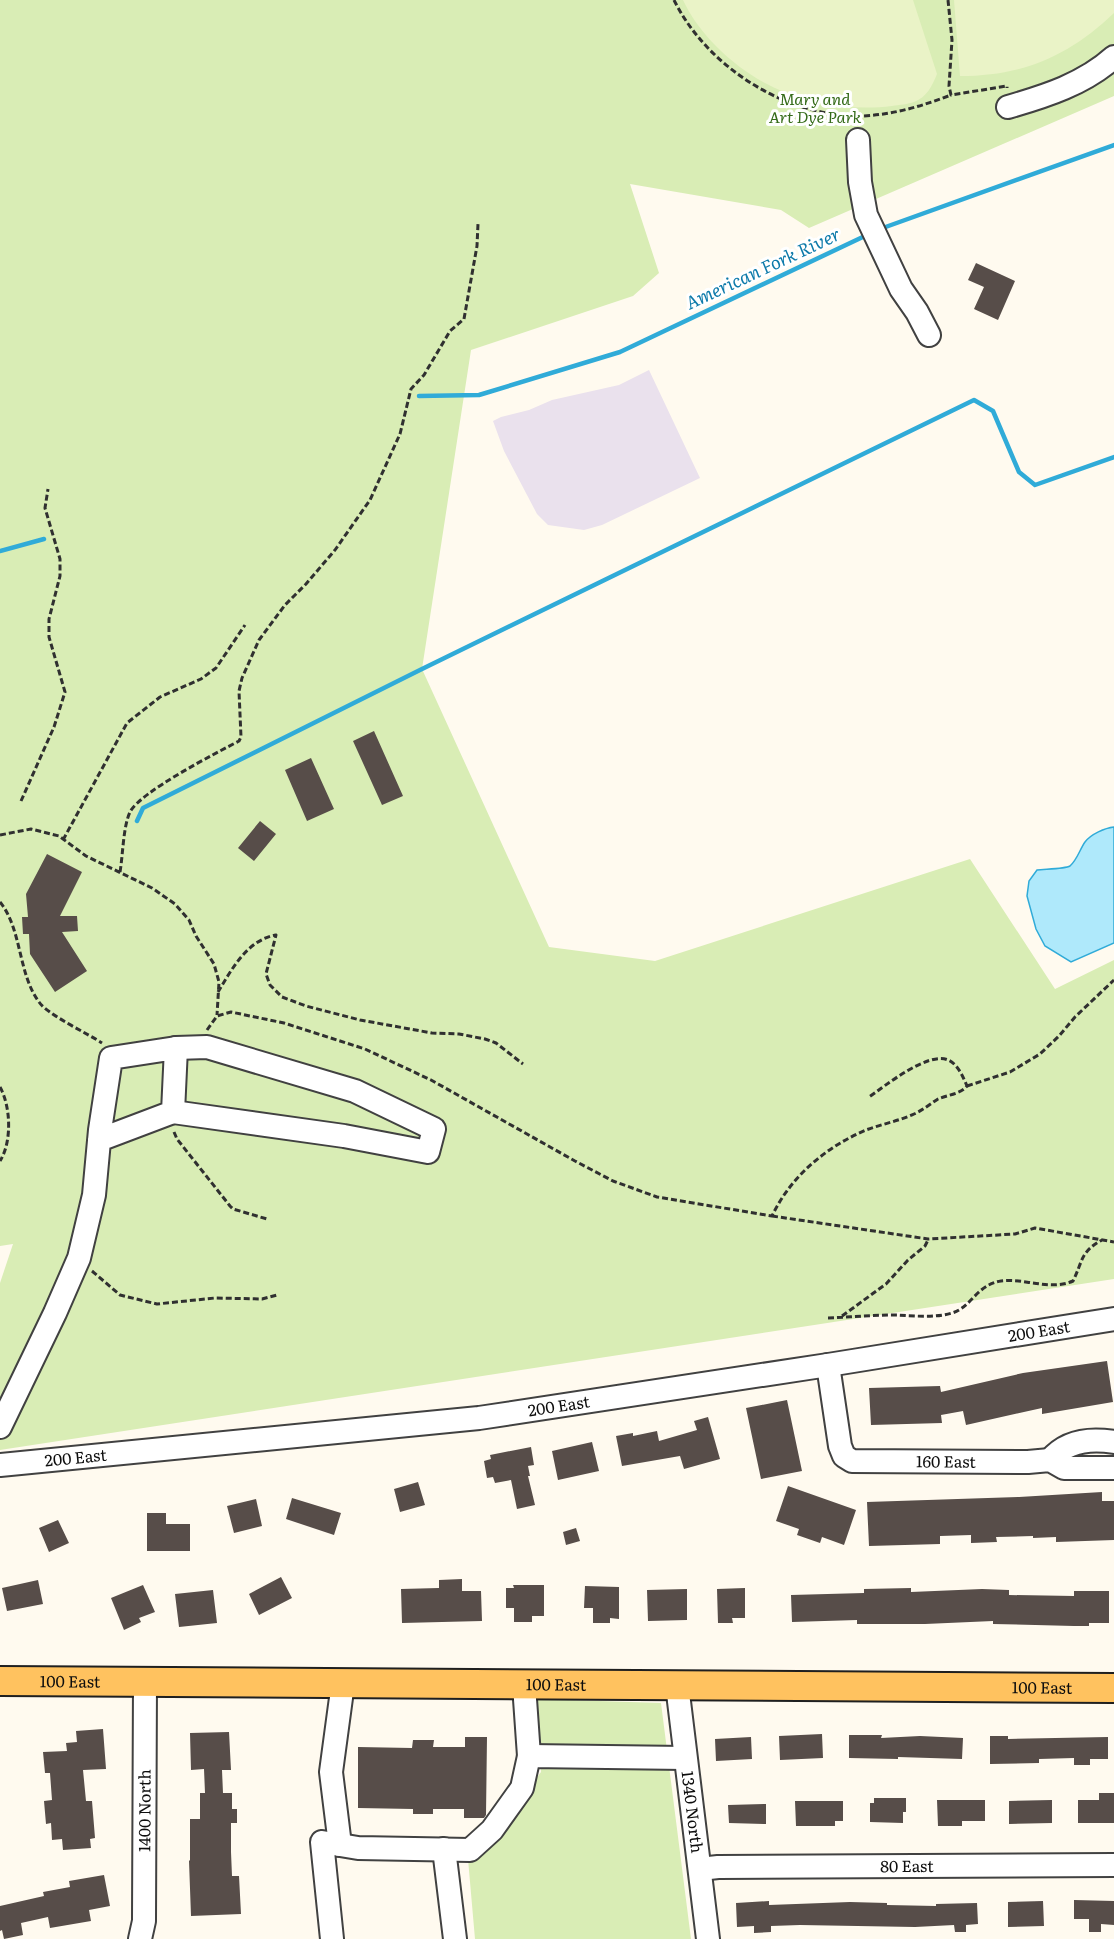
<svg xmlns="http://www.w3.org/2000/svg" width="1114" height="1939" viewBox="0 0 1114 1939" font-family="Literata,serif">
<rect width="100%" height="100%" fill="#fffaef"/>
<path fill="#eae1ed" d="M649,370L700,478L602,525L584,530L548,525L537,514L504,451L493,421L501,417L529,410L552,400L619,385Z"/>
<path fill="#d9edb5" d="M0,0H1114V96L809,228L781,210L630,184L659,273L633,296L471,350L422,669L549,947L655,961L970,859L1055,989L1114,960V1279L0,1450V1283L13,1244L0,1246Z
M537,1699L661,1703L691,1939H475L468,1859L479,1857L541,1772Z"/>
<path fill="#eaf3c7" d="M683,0H913L937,74C932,86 927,97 914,102C908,104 899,105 892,106C844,112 790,101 750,74C723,56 697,30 683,0Z
M954,0H1114V13C1069,56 1023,76 960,76Z"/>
<path fill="#afe9fb" stroke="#30abd8" stroke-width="1.5" d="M1114,827V943L1071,962L1045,946L1036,929L1027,896L1029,881L1037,870C1045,869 1065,869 1070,866C1077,860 1080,849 1085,842C1091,834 1105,828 1114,827Z"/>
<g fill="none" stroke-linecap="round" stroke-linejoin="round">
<path stroke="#30abd8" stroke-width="4.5" d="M880,229L1114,145
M419,396L479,395L620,352L867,235
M0,551L44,539
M137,821L143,808L422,669L974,400L993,411L1019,472L1035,485L1114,457"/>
</g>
<path fill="#574d49" d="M976,263L1015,281L998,320L974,309L984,287L968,280Z
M374,731L403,796L382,805L353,741Z
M311,758L334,809L307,821L285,770Z
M260,821L276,834L254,861L238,848Z
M47,854L82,872L60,916H77L78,931L62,932L87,971L55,992L30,954L29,934H23L22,917H28L26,894Z
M1107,1361L1113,1402L1042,1414V1408L966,1425L963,1411L941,1415L942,1423L871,1425L869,1388L940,1386L941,1392L1023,1373Z
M787,1400L802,1471L761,1479L746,1408Z
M708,1417L720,1459L684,1469L680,1456L622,1466L616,1436L633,1433V1436L657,1431L659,1441L697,1430L694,1421Z
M592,1442L599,1471L558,1480L552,1451Z
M531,1447L534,1465L528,1466L530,1476H528L535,1505L517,1509L511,1480L495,1483L493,1477L487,1478L484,1461L491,1459L490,1455Z
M418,1482L425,1505L400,1512L394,1489Z
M788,1486L856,1510L844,1545L822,1537L820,1543L797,1535L799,1529L776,1521Z
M1102,1492V1501H1114V1540L1056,1542V1537L1033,1538V1536L996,1537L997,1542L971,1543V1535L940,1536V1544L869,1546L867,1502L1019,1497Z
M292,1498L341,1513L334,1535L286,1519Z
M256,1499L262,1526L234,1533L227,1506Z
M147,1513H166V1524H190V1551H147Z
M58,1520L69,1543L49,1552L39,1528Z
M576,1528L580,1541L566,1545L563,1532Z
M281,1577L292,1598L259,1615L249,1594Z
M462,1579V1591H481L482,1621L402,1623L401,1589L439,1588V1580Z
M38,1580L43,1604L7,1611L2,1588Z
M143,1585L155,1612L139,1618L141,1622L124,1630L111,1598Z
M513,1585H544V1616H532V1622H514V1608H506V1588H514Z
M585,1586L619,1587V1619L610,1618V1623H593V1608H584Z
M745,1588V1618H732L733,1623H718L717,1589Z
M911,1588V1592L982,1589L1009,1590V1595L1074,1596V1591H1109V1623H1089V1626H1074L993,1624V1621L925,1624H857V1620L792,1622L791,1595L864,1593V1589Z
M687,1589V1620L648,1621L647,1590Z
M213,1590L217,1623L179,1627L175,1594Z
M103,1729L106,1769L83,1770L86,1801H92L95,1838L90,1839L91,1848L63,1850L62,1839L52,1840L51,1823L46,1824L44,1801L52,1800L50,1773H45L43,1752L67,1751L66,1743L77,1742L76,1731Z
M229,1732L231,1770H222L223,1793H232V1809H237V1823H231V1852L232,1876H239L241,1914L191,1916L189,1861L190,1860V1819H200V1793H205L204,1769L191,1770L190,1733Z
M822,1734L823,1758L780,1760L779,1736Z
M849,1735H882L881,1738L920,1736L963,1738L962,1759L898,1757V1759L849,1758Z
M990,1736H1008V1739L1108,1737V1759H1090V1765H1074V1758L1039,1759V1763L990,1764Z
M465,1737H487L486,1815L484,1818H464V1809H433V1814H413V1809L358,1808V1747L412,1748L413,1740H434L433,1747H465Z
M751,1737L752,1759L716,1761L715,1739Z
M1099,1793H1114V1823H1078V1800H1099Z
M874,1798H906V1812H903V1823L870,1822V1803H874Z
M937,1800H985V1821H962V1826H938Z
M1052,1800V1823L1009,1824V1801Z
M795,1801H843V1821H835V1826H796Z
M766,1804V1824L729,1823L728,1805Z
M104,1875L110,1906L89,1910L91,1921L50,1928L48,1917L21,1923L23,1935L4,1939L2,1930L0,1931V1906L44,1896L43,1892L70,1887L69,1881Z
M1074,1900L1114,1901V1925L1101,1924V1932H1089V1919H1074Z
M769,1901V1905L850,1902L887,1903V1905L936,1906V1904L977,1903L978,1924L966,1925V1932H955L954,1925L915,1927L800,1925L771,1926V1932L754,1933V1926L737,1927L736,1903Z
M1043,1901L1044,1926L1008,1927V1902Z"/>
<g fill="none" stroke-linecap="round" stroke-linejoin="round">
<g stroke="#414141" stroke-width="26">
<g id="minor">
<path d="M1008,107C1046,96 1084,84 1114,57"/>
<path d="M858,140L860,182L866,215L901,289L917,312L929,335"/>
<path d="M173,1112L344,1136L428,1152L434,1129L355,1091L207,1047L176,1048"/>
<path id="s1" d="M828,1365L840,1446L844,1456L852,1461L1028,1462L1050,1460L1064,1468H1114"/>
<path d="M0,1427L55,1313L79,1258L94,1195L100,1130L111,1058L176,1048L173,1112L99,1140"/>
<path d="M1050,1460C1066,1441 1090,1438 1114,1442"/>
<path id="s2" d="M0,1465L479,1418L828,1365L1114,1319"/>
<path d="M524,1685L529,1756"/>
<path id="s3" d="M677,1685L708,1939"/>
<path d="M340,1845L331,1772L343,1683"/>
<path d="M444,1849L455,1939"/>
<path id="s4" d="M700,1869L718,1867L1114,1865"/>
<path id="s5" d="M140,1939L144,1921L145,1682"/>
<path d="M332,1939L322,1842L358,1848L470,1850L492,1830L522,1788L529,1756L685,1758"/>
</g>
</g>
<g stroke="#1f1f1f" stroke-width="32">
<g id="major">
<path id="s6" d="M0,1681L1114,1688"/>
</g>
</g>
<path stroke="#303030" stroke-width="3" stroke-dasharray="6 3" stroke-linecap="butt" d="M674,0C707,67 786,117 861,116C893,115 922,106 951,95
M948,0L952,40L949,86L951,95L1007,86V88
M21,801L54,727L65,692L49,637V619L60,576V559L45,508L48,489
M0,835L31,829L59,836L86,856L152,888L175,904L189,920L196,936L214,964L219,982L217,1015
M63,840L127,723L160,697L201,679L216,668L245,625
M120,872C123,855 123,827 130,812C140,792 216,753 239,741L241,737L239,691L242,678L259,640L285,605L306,584L335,550L370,500L400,434L411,389L424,375L450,331L464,319L477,246L478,224
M0,902C22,929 18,974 39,1002C48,1015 87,1033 102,1043
M218,992C232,969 247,940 276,935L266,974L270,985L282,997L306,1006L360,1020L432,1033L459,1034L485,1039L496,1043L523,1064
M207,1030L217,1016L231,1012L284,1023L365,1049L431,1080L575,1161L613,1181L657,1197L772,1216C791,1176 826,1147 866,1130C882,1124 899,1121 914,1114C923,1110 930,1104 938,1099C947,1095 961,1094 967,1086C963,1077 958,1064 948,1060C928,1051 885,1086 869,1097
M967,1086L1010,1072L1040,1054L1059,1036L1075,1017L1114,980
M0,1087C11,1107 12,1142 0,1161
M174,1132L177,1139L230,1206L233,1209L267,1219
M772,1216L928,1239L1015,1234L1035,1228L1114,1242
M92,1271L120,1295L157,1304L215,1298L262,1299L277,1295
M842,1316L886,1284L908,1260L925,1246L928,1240
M828,1318C851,1317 874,1315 897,1315C915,1316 935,1318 952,1313C972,1307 976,1285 1001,1281C1025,1278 1050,1291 1073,1281C1083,1261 1080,1252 1102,1240"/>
<use href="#minor" stroke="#fff" stroke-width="22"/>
<use href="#major" stroke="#ffc25f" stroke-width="28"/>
</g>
<g text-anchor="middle" stroke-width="6" stroke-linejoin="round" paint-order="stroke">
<g font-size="16" font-style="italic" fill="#356b19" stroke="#fff">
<text x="815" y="105">Mary and<tspan x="815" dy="18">Art Dye Park</tspan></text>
</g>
<g font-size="16" fill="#0e0e0e" stroke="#fff">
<text dy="6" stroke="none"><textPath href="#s2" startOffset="1048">200 East</textPath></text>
<text dy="6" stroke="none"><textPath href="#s2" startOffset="562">200 East</textPath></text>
<text dy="6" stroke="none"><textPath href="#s2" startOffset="76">200 East</textPath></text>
<text dy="6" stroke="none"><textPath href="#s1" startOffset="196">160 East</textPath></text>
<text dy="6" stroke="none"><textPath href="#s6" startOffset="70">100 East</textPath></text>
<text dy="6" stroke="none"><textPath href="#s6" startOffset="556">100 East</textPath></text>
<text dy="6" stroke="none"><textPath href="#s6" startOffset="1042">100 East</textPath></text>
<text dy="6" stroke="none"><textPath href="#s5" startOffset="129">1400 North</textPath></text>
<text dy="6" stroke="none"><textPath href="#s3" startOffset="128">1340 North</textPath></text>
<text dy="6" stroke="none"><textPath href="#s4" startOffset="207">80 East</textPath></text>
</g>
<g font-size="18" font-style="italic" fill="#0d7aaa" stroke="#fff">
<text transform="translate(763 269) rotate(-25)" y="6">American Fork River</text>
</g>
</g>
</svg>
